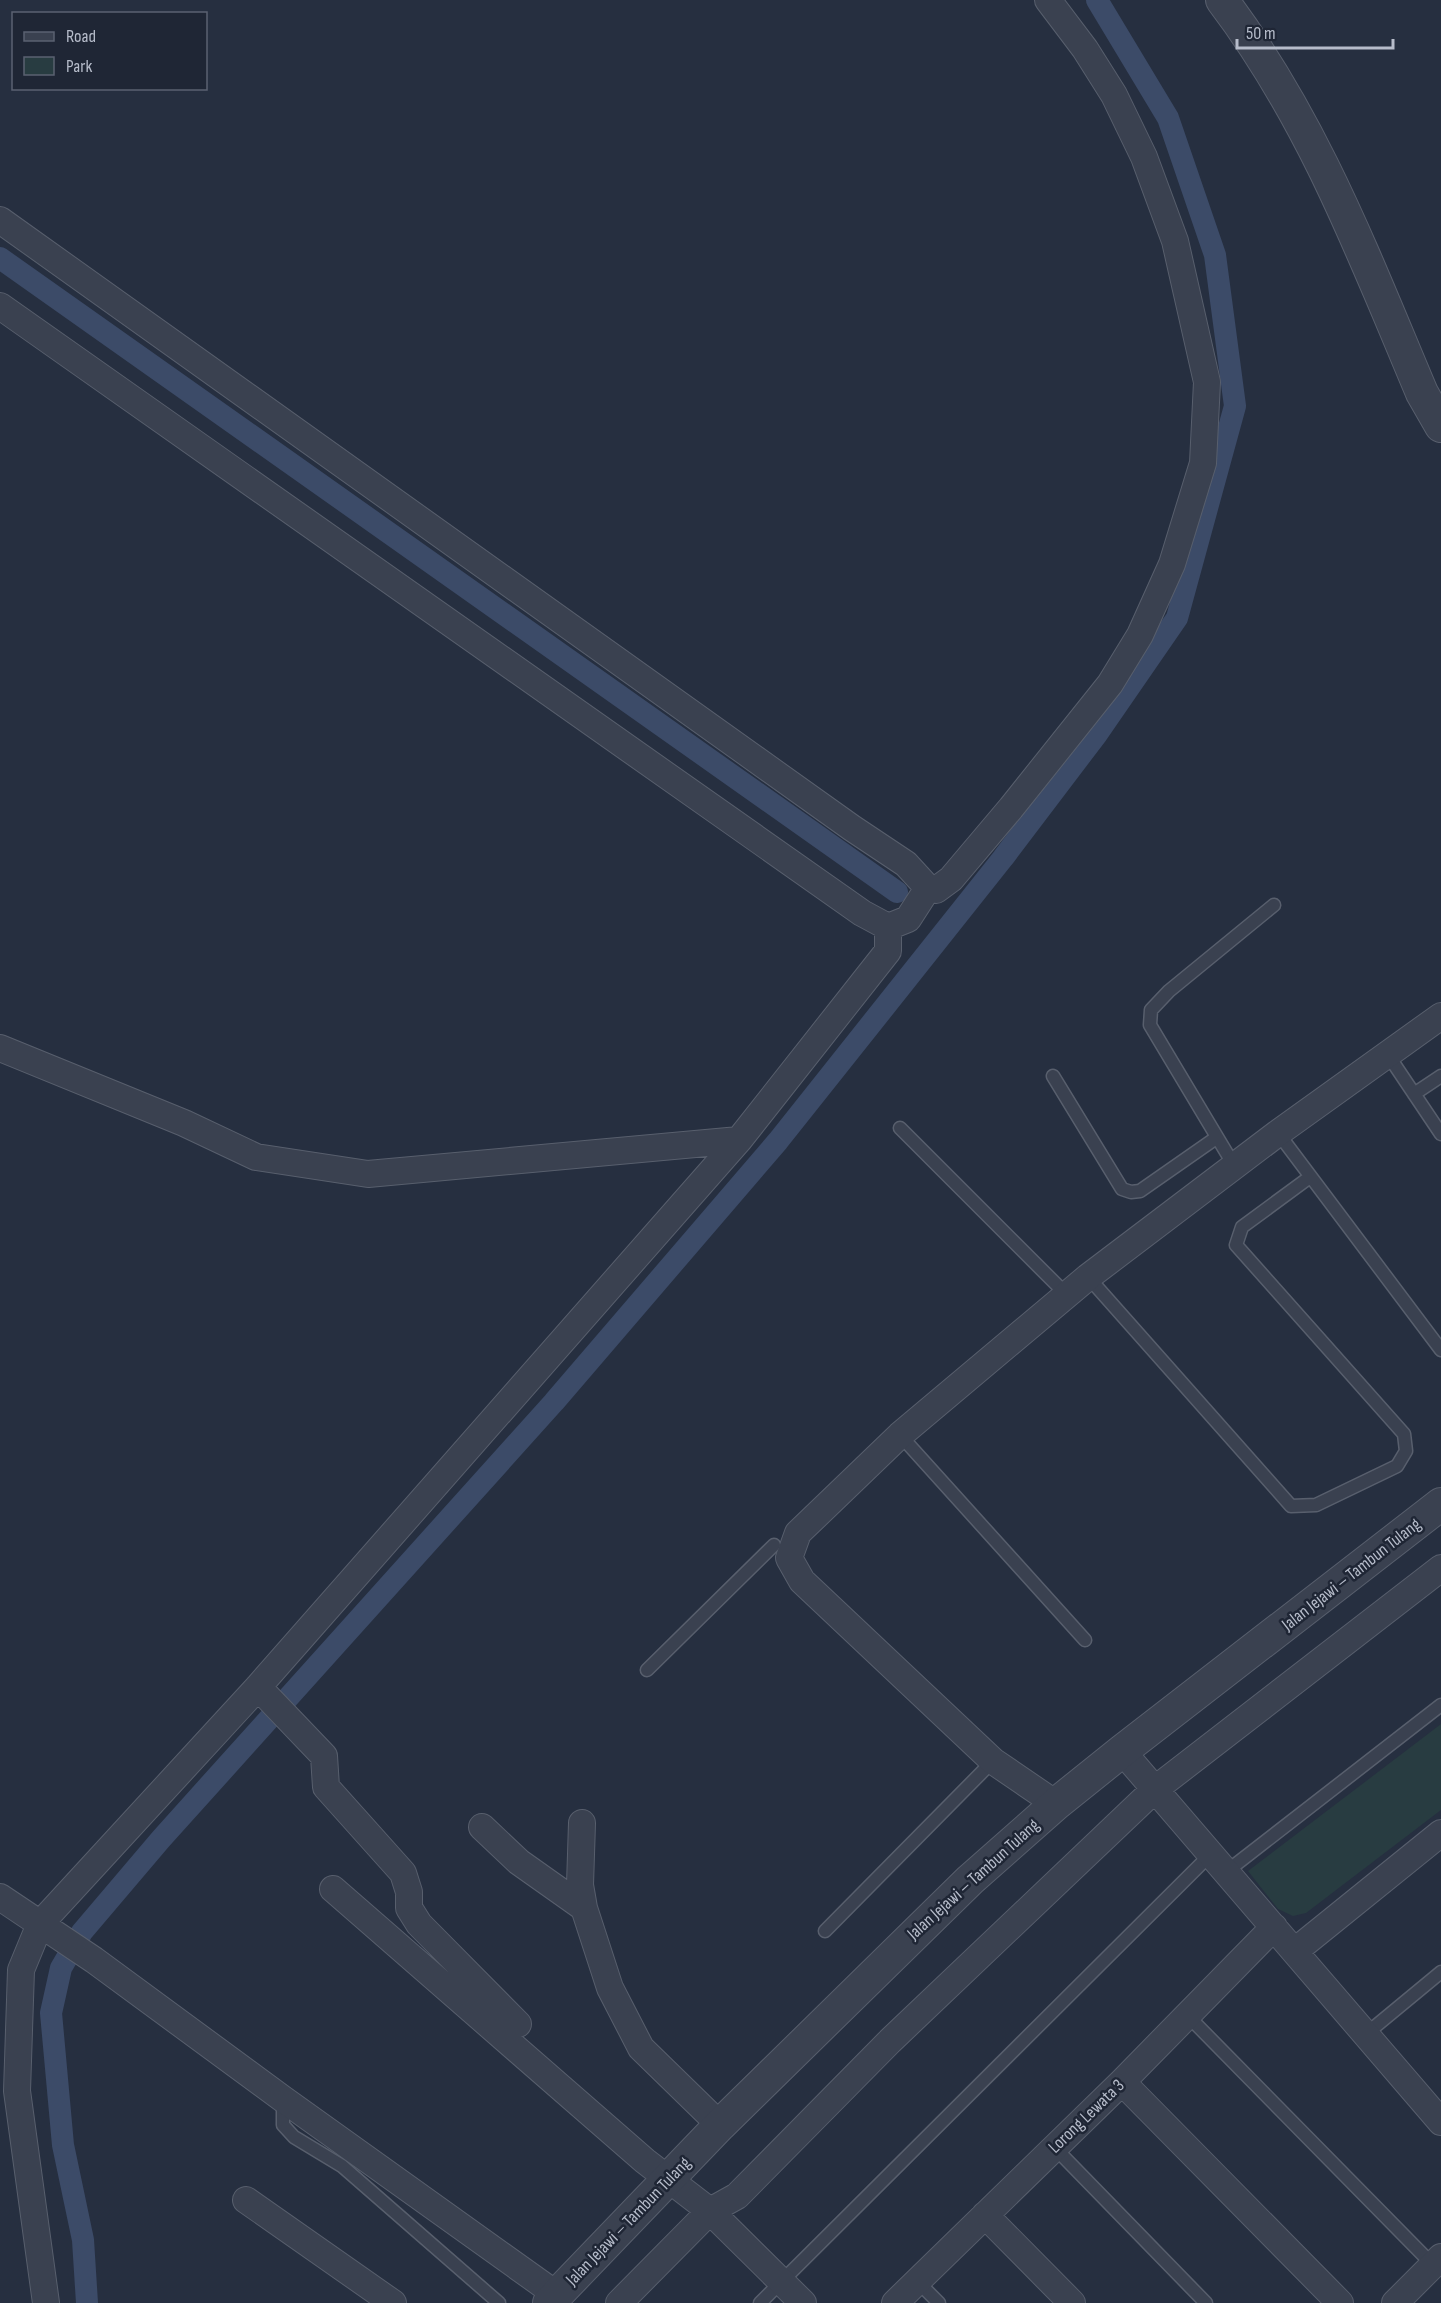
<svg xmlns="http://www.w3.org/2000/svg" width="1441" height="2303" viewBox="0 0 1441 2303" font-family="'Sofia Sans Condensed',sans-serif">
<rect width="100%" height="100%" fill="#262f40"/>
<path fill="#283c41" d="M1441,1724V1810L1306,1913L1293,1916L1278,1909L1248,1871Z"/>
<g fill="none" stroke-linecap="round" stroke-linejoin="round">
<path stroke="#3c4b68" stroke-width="22" d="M0,258L897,892
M87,2303L83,2240L63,2145L51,2013L61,1968L82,1932L161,1839L554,1402L778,1141L1003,858L1097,734L1177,618L1235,406L1215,255L1168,118L1097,0"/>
<g stroke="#585f6d" stroke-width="15">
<path id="service" d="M1388,1055L1441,1134
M1053,1076L1122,1189L1131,1192L1140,1191L1216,1138
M1414,1094L1441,1076
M900,1128L1067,1295
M1278,1133L1441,1350
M1235,1167L1150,1025L1151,1010L1169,991L1274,905
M1088,1277L1291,1506L1316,1505L1397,1466L1406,1451L1404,1434L1236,1245L1242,1227L1310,1177
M900,1435L1085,1640
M647,1670L774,1545
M1226,1872L1441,1705
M825,1931L993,1761
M1187,2015L1433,2265
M1366,2034L1441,1972
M283,2101V2125L294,2137L342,2166L499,2303
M1054,2147L1206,2303
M917,2281L939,2303
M760,2303L1211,1854"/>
</g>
<g stroke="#585f6d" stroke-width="28">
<path id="minor" d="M0,220L852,828L906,864L928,888L908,919L888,927
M0,306L862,913L888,927
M928,888L936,890L951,879L1011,808L1110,684L1140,635L1172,564L1203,463L1207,382L1175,241L1144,157L1114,95L1085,49L1048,0
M0,1048L184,1123L256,1157L368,1174L739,1140
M258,1687L324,1756L326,1787L403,1873L409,1892V1908L419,1924L518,2024
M1122,1751L1441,2122
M1056,1804L993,1761L802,1581L789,1558L798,1533L900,1435L1088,1277L1278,1133L1441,1016
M582,1823L580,1885L584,1908L610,1988L641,2048L720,2125
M482,1827L519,1862L584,1908
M333,1889L645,2161L710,2211L803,2303
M0,1897L94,1960L283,2099L557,2295
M1295,1951L1441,1833
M1122,2082L1340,2303
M246,2200L393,2303
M985,2215L1072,2303
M46,2303L17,2091L21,1970L40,1924L258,1687L739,1140L888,951V927
M619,2303L710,2211L737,2196L890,2041L1154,1790L1441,1568
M895,2303L1122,2082L1274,1927
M1395,2303L1441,2257"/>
</g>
<g stroke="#585f6d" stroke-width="34">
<path id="tertiary" d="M1222,0C1313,120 1364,256 1422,393L1441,426
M549,2303L720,2125L970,1880L1056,1804L1122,1751L1441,1504"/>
</g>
<use href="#service" stroke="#3a4150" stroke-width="12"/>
<use href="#minor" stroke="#3a4150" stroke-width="26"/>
<use href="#tertiary" stroke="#3a4150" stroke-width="32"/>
</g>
<g text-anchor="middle" stroke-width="5" stroke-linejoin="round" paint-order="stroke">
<g font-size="18" fill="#b6bcca" stroke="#1f2635">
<text transform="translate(1351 1574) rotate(-38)" y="6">Jalan Jejawi – Tambun Tulang</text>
<text transform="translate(973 1879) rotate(-42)" y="6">Jalan Jejawi – Tambun Tulang</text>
<text transform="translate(1086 2116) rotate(-44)" y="6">Lorong Lewata 3</text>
<text transform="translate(628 2221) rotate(-46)" y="6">Jalan Jejawi – Tambun Tulang</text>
</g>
</g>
<rect x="12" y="12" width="195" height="78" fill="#1f2635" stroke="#5b6271" stroke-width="1.5"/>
<rect x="24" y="32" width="30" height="9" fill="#3a4150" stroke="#5b6271" stroke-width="1.5"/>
<text x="66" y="42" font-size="18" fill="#b6bcca">Road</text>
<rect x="24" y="57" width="30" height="18" fill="#283c41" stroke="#5b6271" stroke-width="1.5"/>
<text x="66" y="72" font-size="18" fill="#b6bcca">Park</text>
<path d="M1237 39v9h156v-9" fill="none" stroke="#b6bcca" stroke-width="3"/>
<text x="1246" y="39" font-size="18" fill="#b6bcca" stroke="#1f2635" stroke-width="4.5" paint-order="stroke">50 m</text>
</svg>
